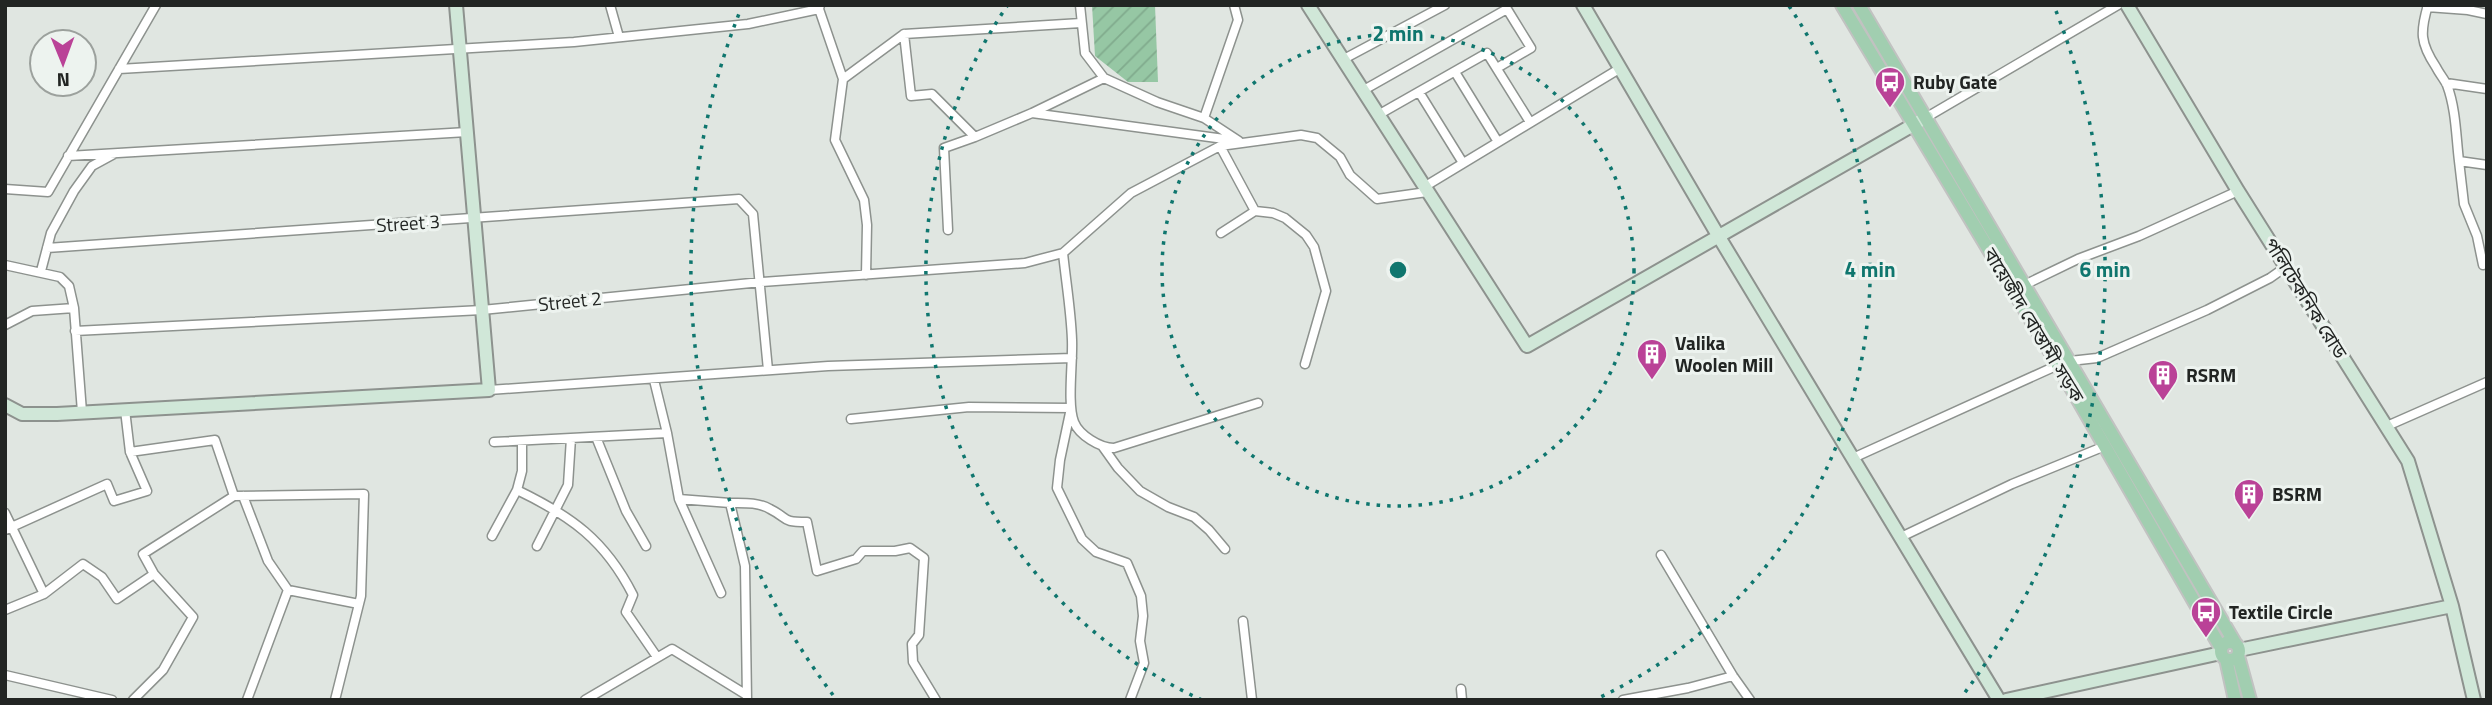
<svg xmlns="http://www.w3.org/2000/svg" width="2492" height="705" viewBox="0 0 2492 705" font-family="'Titillium Web','Noto Sans Bengali',sans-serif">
<defs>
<pattern id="garden-furrows" width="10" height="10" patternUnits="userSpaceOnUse" patternTransform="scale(1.75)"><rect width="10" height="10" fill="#96c7a4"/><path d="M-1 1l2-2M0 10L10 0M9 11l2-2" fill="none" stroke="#81ab8d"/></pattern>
</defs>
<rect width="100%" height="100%" fill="#e0e6e1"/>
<path fill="url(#garden-furrows)" d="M1092,5H1155L1158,82H1128L1095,56Z"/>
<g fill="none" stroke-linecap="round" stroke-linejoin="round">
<g stroke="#8d928e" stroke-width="11">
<path id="street" d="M610,5L619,37
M820,5L819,9L843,79L835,140L864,200L867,225L866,275
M2428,5C2420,32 2420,43 2436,67C2439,73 2444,79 2447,85C2456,109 2456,136 2459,161L2487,165
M2427,7L2468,10L2487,14
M1342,60L1445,5
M119,69L574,42L748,24L819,9L814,5
M1455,72L1498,142
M843,79L904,34
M2446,83L2487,89
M1362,91L1507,9L1531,48L1497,68
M1419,92L1463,163
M1032,113L1239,141L1204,118L1157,102L1104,78L1085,53L1080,5
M1378,115L1487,53L1530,122
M1927,117L2118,5
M1204,118L1238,20L1234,5
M975,137L1032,113L1104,78
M1220,146L1255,211
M68,156L467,132
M2459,161L2464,204L2477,236L2483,265
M1424,187L1619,69
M5,189L48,192L156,5
M948,230L944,148L975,137L932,94L911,96L904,34L1081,23
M1221,233L1255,211L1273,213L1285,218L1306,235L1314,247L1326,291L1305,364
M47,248L739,199L753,214L768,370
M5,265L60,277L69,286L74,308L82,412
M41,271L51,233L74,191L92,166L114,154
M2020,287L2078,259L2139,236L2238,191
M5,325L32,311L74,308
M75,331L482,310L761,282L1025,263L1063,253
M654,380L667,433L679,499L730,503L745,566L747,700
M489,390L828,366L1072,358
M1258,403L1114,448C1100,448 1079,435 1074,422C1067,404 1073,362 1072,340C1071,311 1066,282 1063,253L1131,193L1220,146L1301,135L1317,138L1340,157L1350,175L1377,199L1427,192
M125,410L130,452L215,440L234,496
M851,419L969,407L1071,408L1060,460L1057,488L1082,539L1096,552L1127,563L1141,596L1143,616L1140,641L1144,663L1130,700
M2387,426L2487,382
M596,437L626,511L646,546
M494,442L667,433
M1103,447L1118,468L1140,491L1168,507L1194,517L1209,530L1225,549
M1853,458L2058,365L2070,361L2097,358L2207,310L2270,278L2287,266
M517,490L522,471V441
M243,496L268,561L288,590L247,700
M679,499L721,593
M730,503C744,503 758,502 770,509C790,519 780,522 807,522L817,571L856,559L863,551H895L910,548L924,558L919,635L912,644L913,662L936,700
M5,513L44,594
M5,530L107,484L114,501L147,491L130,452
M492,536L517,490C571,516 605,540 633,595L626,612L657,657
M1901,537L2012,484L2105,446
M537,546L568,485L571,438
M1661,555L1733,676L1750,700
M288,590L359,604
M5,610L44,594L83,564L102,577L117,599L154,574L143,554L234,496L364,494L361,596L335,700
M1243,621L1252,700
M5,675L112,700
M1461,689L1462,700
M133,700L163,670L193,617L154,574
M585,700L672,649L745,694
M1623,700L1688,688L1733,676"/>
</g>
<g stroke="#8d928e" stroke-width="16">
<path id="secondary" d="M1308,5L1527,346L1927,117
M1583,5L1719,237L1999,700
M2127,5L2238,191L2408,461L2452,606L2474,700
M5,405L22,414H57L489,390L456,5
M2239,650L2452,606
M2006,700L2221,653"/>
</g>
<g stroke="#c1c2c1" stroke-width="16">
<path id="primary" d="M1842,5L2058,365L2221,648
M1859,5L2235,643
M2221 651a9 9 0 1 1 18 0a9 9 0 1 1-18 0Z
M2238,656L2250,700
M2226,659L2235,700"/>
</g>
<use href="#street" stroke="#fff" stroke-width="8"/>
<use href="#secondary" stroke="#d0e7d8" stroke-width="12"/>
<use href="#primary" stroke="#a1ceb0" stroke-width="12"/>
</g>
<g fill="none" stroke="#0f766e" stroke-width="3.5" stroke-dasharray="3.5 7">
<circle cx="1398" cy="270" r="236"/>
<path d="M1202 700A472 472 0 0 1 1007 6M1789 6A472 472 0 0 1 1594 700"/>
<path d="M833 695A707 707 0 0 1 740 11M2056 11A707 707 0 0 1 1963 695"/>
</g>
<defs>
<g id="bus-pin" transform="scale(1.575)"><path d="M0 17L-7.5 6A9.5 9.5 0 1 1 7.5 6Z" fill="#ba4297" stroke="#edf3ef"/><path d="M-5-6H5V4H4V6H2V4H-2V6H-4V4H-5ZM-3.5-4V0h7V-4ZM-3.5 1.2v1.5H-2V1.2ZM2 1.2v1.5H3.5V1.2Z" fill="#fff"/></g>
<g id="building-pin" transform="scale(1.575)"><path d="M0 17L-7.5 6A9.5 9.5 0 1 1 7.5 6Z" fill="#ba4297" stroke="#edf3ef"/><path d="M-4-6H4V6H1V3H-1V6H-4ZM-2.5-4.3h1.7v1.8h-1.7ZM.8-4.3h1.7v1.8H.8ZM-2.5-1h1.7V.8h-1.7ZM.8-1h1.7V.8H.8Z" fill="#fff"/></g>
</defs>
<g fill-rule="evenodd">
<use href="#bus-pin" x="1890" y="82"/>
<use href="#building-pin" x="1652" y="354"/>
<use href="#building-pin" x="2163" y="375"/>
<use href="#building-pin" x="2249" y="494"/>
<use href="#bus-pin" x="2206" y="612"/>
</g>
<g text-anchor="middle" stroke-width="6" stroke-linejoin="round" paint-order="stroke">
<g font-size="19" font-weight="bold" fill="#222523" stroke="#edf3ef" text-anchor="start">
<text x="1913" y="89">Ruby Gate</text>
<text x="1675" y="350">Valika<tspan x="1675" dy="22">Woolen Mill</tspan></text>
<text x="2186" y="382">RSRM</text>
<text x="2272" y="501">BSRM</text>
<text x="2229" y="619">Textile Circle</text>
</g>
<g font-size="19" fill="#222523" stroke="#edf3ef">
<text transform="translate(408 223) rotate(-4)" y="7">Street 3</text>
<text transform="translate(2306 298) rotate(58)" y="7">পলিটেকনিক রোড</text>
<text transform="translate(570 301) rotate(-6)" y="7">Street 2</text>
<text transform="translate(2034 325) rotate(59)" y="7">বায়েজীদ বোস্তামী সড়ক</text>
</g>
</g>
<circle cx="1398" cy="270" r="10" fill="#0f766e" stroke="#edf3ef" stroke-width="3.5"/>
<g font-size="21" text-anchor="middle" font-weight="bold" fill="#0f766e" stroke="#edf3ef" stroke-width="6" stroke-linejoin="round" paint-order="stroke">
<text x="1398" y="41">2 min</text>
<text x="1870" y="277">4 min</text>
<text x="2105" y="277">6 min</text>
</g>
<rect width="2492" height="705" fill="none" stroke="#222523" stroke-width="14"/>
<g transform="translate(63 63) rotate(179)"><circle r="33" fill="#edf3ef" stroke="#9ca19d" stroke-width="2"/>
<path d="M0-5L12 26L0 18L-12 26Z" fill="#ba4297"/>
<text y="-10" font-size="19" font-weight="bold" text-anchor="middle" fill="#222523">N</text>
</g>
</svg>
